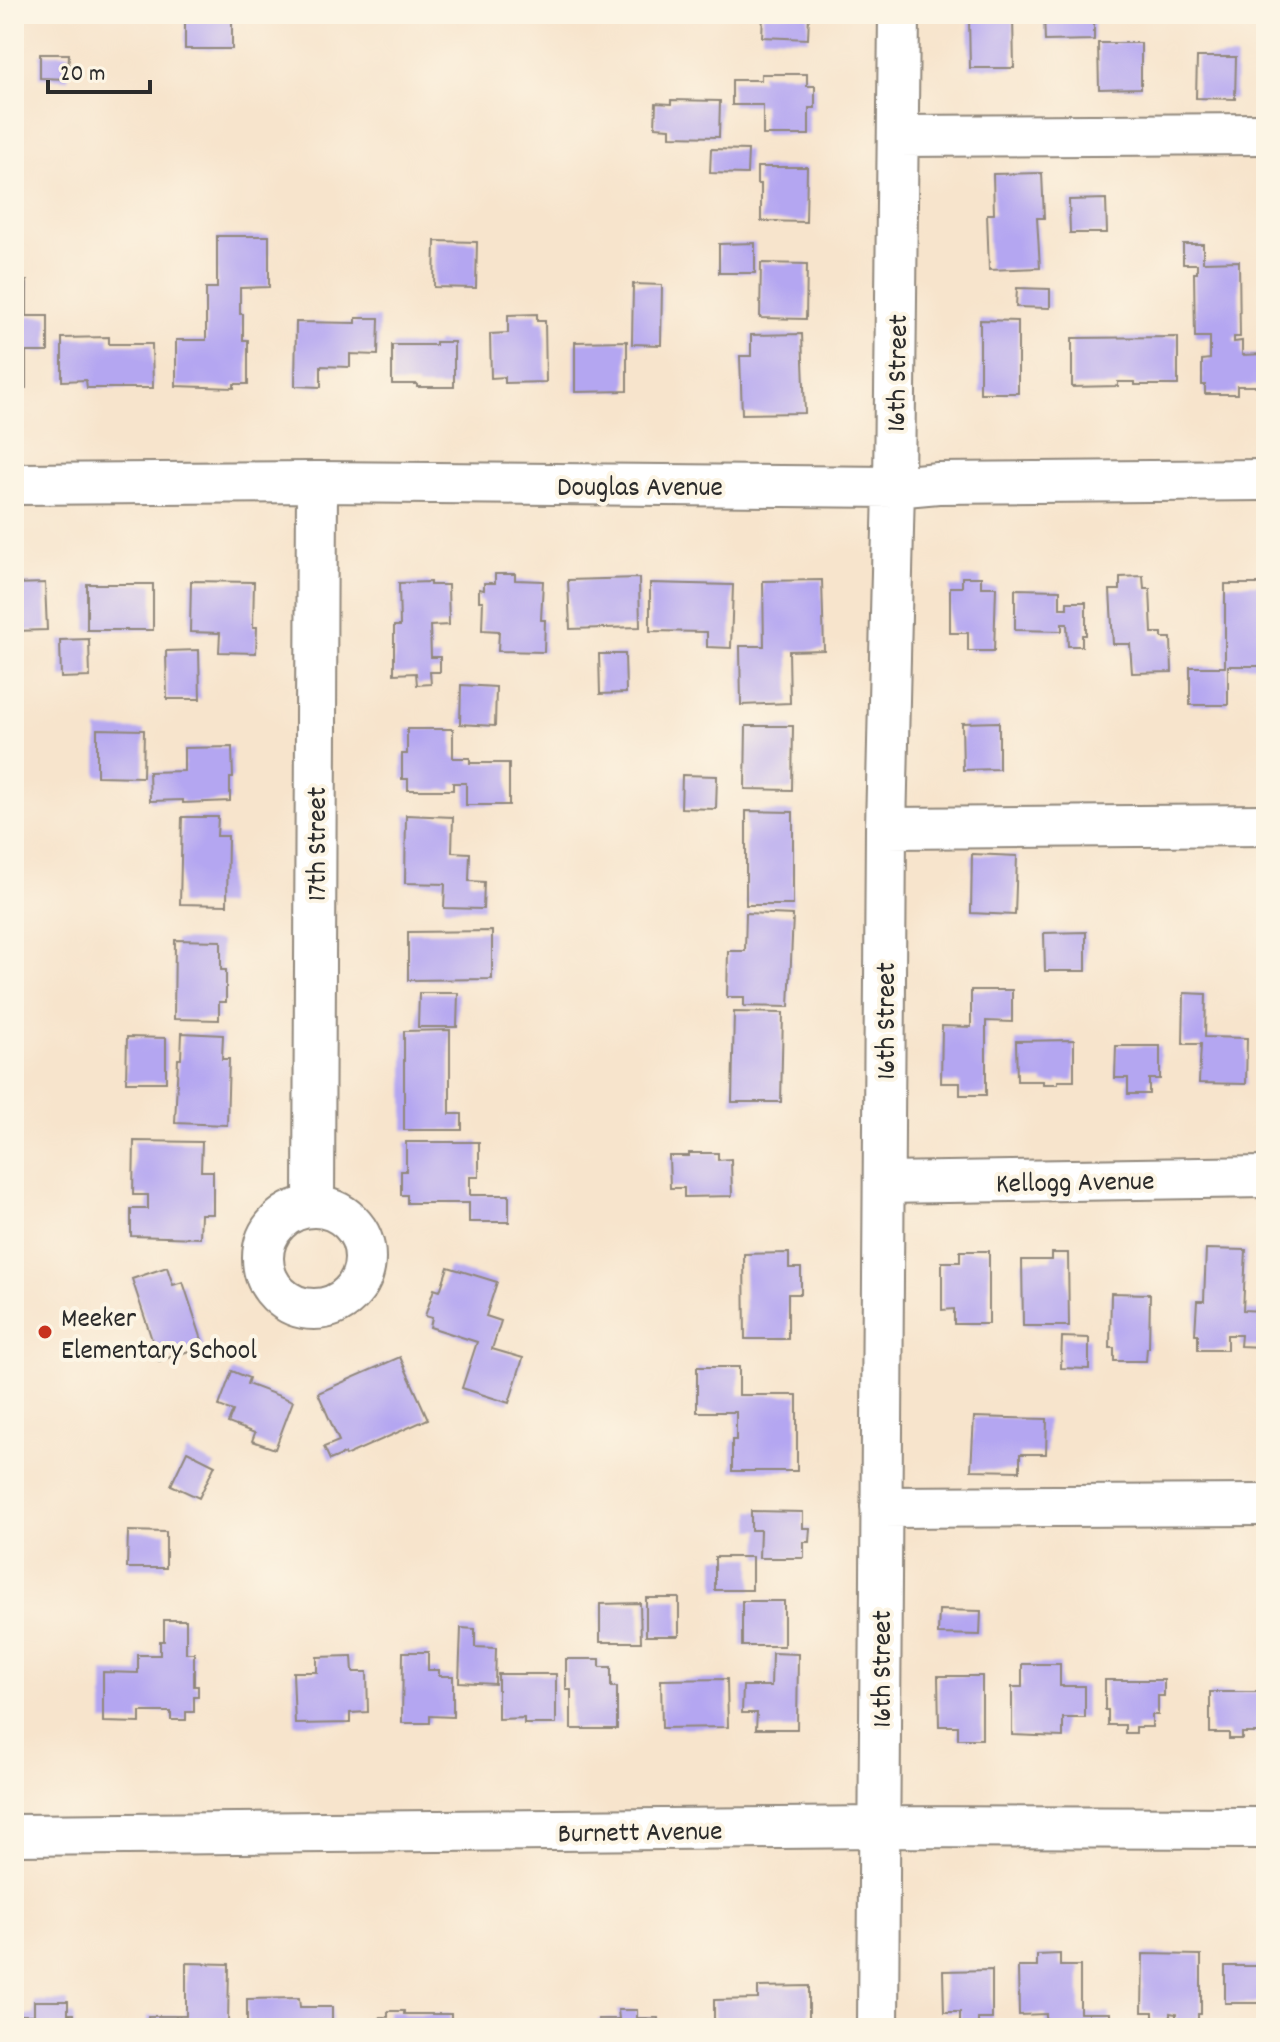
<svg xmlns="http://www.w3.org/2000/svg" width="1280" height="2042" viewBox="0 0 1280 2042" font-family="Dekko,sans-serif">
<rect width="100%" height="100%" fill="#fcf5e5"/>
<filter id="ink" filterUnits="userSpaceOnUse"><feTurbulence type="fractalNoise" baseFrequency=".0125" numOctaves="2"/><feDisplacementMap in="SourceGraphic" scale="16" xChannelSelector="R" yChannelSelector="G"/><feConvolveMatrix kernelMatrix="1 2 1 2 8 2 1 2 1" color-interpolation-filters="sRGB"/></filter>
<filter id="wash" filterUnits="userSpaceOnUse"><feTurbulence type="fractalNoise" baseFrequency=".006" numOctaves="4" result="noise"/><feDisplacementMap in="SourceGraphic" scale="32" xChannelSelector="R" yChannelSelector="G"/><feGaussianBlur stdDeviation="1.8" result="paint"/><feColorMatrix in="noise" values="0 0 0 0 0 0 0 0 0 0 0 0 0 0 0 0 0 1.4 0 .05"/><feComposite in="paint" operator="in"/></filter>
<g filter="url(#wash)">
<rect width="100%" height="100%" fill="#f7e4cc"/>
<g id="blocks">
<path fill="#b4a6f1" d="M185,14H232V49H185Z
M763,14H809L808,39L762,37Z
M1044,14H1094V40L1045,41Z
M1013,17L1014,68H970L969,18Z
M1098,43H1141V88L1099,89Z
M40,54H69L68,79L40,78Z
M1197,57H1236L1235,99L1196,98Z
M761,74H807V86H815V108H809V135H763V105H732V80H761Z
M671,100L720,101L719,137L670,136V128L655,127L656,103L671,104Z
M711,149L748,150L747,174L710,173Z
M757,167H807L806,222L761,221V184H757Z
M1042,173L1044,218H1037L1040,268L989,270L987,214H994L993,174Z
M1106,199L1107,233H1070L1069,200Z
M217,236H269V287L240,288V314H243V340H248V384H234V388L176,386V340H206V288H217Z
M435,241L477,242L476,288L434,287Z
M755,243V273H719V244Z
M1183,244H1203V262L1239,261L1240,337H1234V342L1242,341V355L1265,354L1266,386H1237V394H1205V385H1202V360L1210,359V337H1195L1194,273H1197V264H1183Z
M761,263L807,264L806,319L760,318Z
M14,281H27V316H48V352H26V388H14Z
M633,284L662,285L661,345L632,344Z
M1017,288L1050,289V308L1016,307Z
M537,314V321H545L546,382L505,383V377L491,378L490,334L508,333V315Z
M356,318H379L378,355L350,354V367L321,366V387L295,386L296,322L356,323Z
M980,320L1018,321V393H980Z
M802,334L805,413L742,414L740,356H751V335Z
M109,337V344H152L153,388H87L86,380L62,381V338Z
M1178,337V385H1135V382H1118V386L1072,387V338Z
M627,341V391L575,392V342Z
M436,342H454V387H417V384H392V345H436Z
M495,574H515V580L543,581L541,620H545L544,652L498,651L499,631L482,630L483,601H479V589L484,590V583H495Z
M1143,576L1144,589H1150L1152,633H1162V638H1171L1172,672L1132,673L1130,644H1113L1110,590H1120V577Z
M962,577H981V587H996L994,651H968V633H950V587H962Z
M639,578L640,627L570,629L568,580Z
M822,580L824,650L789,651L790,703L741,705L740,646H764L763,581Z
M191,581L254,582L253,627H257L256,653L219,652L220,633L190,632Z
M430,582V585H448L449,625L430,626L431,657H440V672H430L431,684L417,685L416,673L394,674V626H400L399,583Z
M45,583L47,630L14,631V584Z
M650,583L733,585L731,648L707,647V632L650,631Z
M87,584H153V630H87Z
M1225,584H1266V666H1228V705H1190V667H1225Z
M1015,589L1060,590V608H1067V602H1086V635H1082V646H1068L1067,624H1062V631L1015,630Z
M89,639L90,677L61,678L60,640Z
M199,650L200,699H167L166,651Z
M599,654H625L626,693L600,694Z
M461,685L496,687L495,726L460,724Z
M999,722V769L963,770L962,723Z
M746,726H793L792,790L745,789Z
M97,729L144,730L143,777L97,776Z
M407,729H453V758H470V763H509V805H466V783H453V790H408V779H402V754H407Z
M232,747L233,778H230V801L183,803V800L150,801L149,772L184,771V748Z
M682,775L717,776L716,809L681,808Z
M746,811L793,812V905H746Z
M406,815L453,817L452,852L470,853L469,881L484,882L483,909L444,908L445,884L405,883Z
M182,817H218L217,836H228L227,905L180,904Z
M972,854L1017,856L1015,915L971,913Z
M746,913L793,915L789,1007L744,1006V997H727L728,951H745Z
M492,931V979L408,980V932Z
M1086,932V971H1045L1044,933Z
M175,940L221,941V970H226V1002H219V1020L174,1019Z
M971,990H1012V1022L986,1021V1095H960V1083H941L942,1026L971,1027Z
M419,993H458L457,1027H418Z
M1184,993L1206,994L1205,1037L1247,1038L1246,1084L1199,1083L1201,1044H1183Z
M734,1012L783,1013L781,1102H732Z
M450,1030V1114H462V1130H404V1031Z
M182,1033L223,1035L222,1059H229L227,1125L175,1123L178,1059H181Z
M127,1037L166,1038V1082H126Z
M1074,1040V1081H1058V1084H1043V1081H1017L1016,1041Z
M1116,1046H1160V1079H1149V1094H1128V1078H1115Z
M134,1141L202,1142L201,1171H213V1214H201L200,1238L131,1236V1209H148V1195H133Z
M406,1142H479V1177H470V1195H509V1222H469V1203H407V1195H401V1171H406Z
M689,1153H718V1160L731,1159L732,1196L684,1197V1188H670L669,1156H689Z
M1206,1249L1246,1250L1243,1310L1263,1311L1262,1347L1240,1346L1241,1335H1227V1350H1198V1334H1195L1197,1301H1204Z
M960,1251H989V1324H954V1309L942,1310V1262H960Z
M789,1253V1268H801V1294H788V1339H745L744,1254Z
M1052,1253H1068L1069,1326H1023L1022,1260H1052Z
M167,1267L173,1285L183,1282L204,1346L159,1361L132,1279Z
M448,1267L497,1282L486,1316L501,1321L492,1349L523,1358L509,1403L462,1388L477,1342L430,1327L432,1318L425,1316L434,1289L440,1291Z
M1111,1293L1150,1294L1149,1348H1147L1146,1361H1114V1348H1110Z
M1062,1337L1089,1338V1369L1061,1368Z
M400,1357L428,1419L345,1456L344,1454L330,1460L324,1447L339,1441L318,1393Z
M697,1367H739V1395H797V1471H732V1440H736V1412H697Z
M232,1371L249,1378L247,1384L293,1401L275,1449L252,1441L255,1433L228,1423L233,1411L219,1406Z
M974,1417L1047,1419L1046,1454H1020V1471L971,1470Z
M187,1451L215,1465L199,1498L171,1485Z
M751,1511L803,1512V1528H810L809,1542H804V1558H759L760,1530H751Z
M128,1531L166,1532V1568H127Z
M715,1557H752V1590H715Z
M646,1598H679V1636H646Z
M742,1601H784V1646H742Z
M640,1603L641,1642H600V1604Z
M939,1610L981,1611L980,1635L938,1634Z
M164,1620H186V1653H194V1686H198V1697H194V1712H186V1720H171V1712H140V1723L103,1722V1672L138,1673V1655H160V1641H164Z
M461,1628L475,1629V1647L496,1648L495,1684L459,1682Z
M403,1652H428V1670H439V1676H453V1717L430,1716V1723H402Z
M772,1653L798,1654L797,1729H756L757,1713H742L743,1686H771Z
M352,1656L353,1672H367L368,1712L350,1713V1723L295,1724L293,1672H317V1657Z
M566,1659H600V1667H611V1687H617V1729H571V1690H566Z
M1022,1664H1060V1686H1085V1718H1063V1737L1012,1735V1687H1022Z
M498,1674H556V1724H524V1718L498,1719Z
M938,1676H982V1739H958V1726H939Z
M727,1679L728,1727L662,1728L661,1680Z
M1105,1680H1164V1696H1158V1715H1152V1727H1136V1733H1125V1725H1108V1710H1105Z
M1210,1692H1260V1733H1242V1739H1229V1733H1210Z
M1060,1954V1966H1080V2013H1110V2028H1046V2014L1019,2015L1018,1967H1037V1955Z
M1143,1954L1201,1955V2014H1198V2026L1176,2025V2014L1170,2013V2019H1153V2012H1142Z
M186,1963L229,1964L228,2025H221V2028H148V2016H186Z
M1225,1966H1266V2003H1225Z
M992,1970V2019H978V2028H960V2012H944L943,1971Z
M809,1986V2028H714V2000L758,1999V1987Z
M299,1998L300,2007H332V2028H247V1999Z
M34,2001H68V2014H74V2028H14V2015H34Z
M618,2010H637V2018H658V2028H599L598,2019H619Z
M388,2011H404V2014H451V2028H380V2017H388Z"/>
</g>
</g>
<g filter="url(#ink)">
<use href="#blocks" fill-opacity="0" stroke="#91887c" stroke-width="2"/>
<g fill="none" stroke-linecap="round" stroke-linejoin="round">
<g stroke="#91887c" stroke-width="44">
<path id="minor" d="M898,136L1266,134
M14,484L317,482L894,487L938,483L1266,480
M886,828L1266,825
M884,1183L1266,1177
M314,1206L317,482
M263 1258a51 51 0 1 1 102 0a51 51 0 1 1-102 0Z
M881,1507L1266,1505
M14,1835L879,1827L1266,1828
M878,2028L886,828L894,487L899,14"/>
</g>
<use href="#minor" stroke="#fff" stroke-width="40"/>
</g>
</g>
<circle fill="#c8321e" stroke="#fcf5e5" stroke-width="3" cx="45" cy="1332" r="8"/>
<g text-anchor="middle" stroke-width="8" stroke-linejoin="round" paint-order="stroke">
<g font-size="28" fill="#2b2b2b" stroke="#fcf5e5">
<text transform="translate(895 373) rotate(-89)" y="10">16th Street</text>
<text x="640" y="495">Douglas Avenue</text>
<text transform="translate(315 844) rotate(-90)" y="10">17th Street</text>
<text transform="translate(884 1021) rotate(-90)" y="10">16th Street</text>
<text transform="translate(1075 1180) rotate(-1)" y="10">Kellogg Avenue</text>
<text transform="translate(880 1669) rotate(-90)" y="10">16th Street</text>
<text transform="translate(640 1830) rotate(-1)" y="10">Burnett Avenue</text>
</g>
<g font-size="28" fill="#2b2b2b" stroke="#fcf5e5" text-anchor="start">
<text x="61" y="1326">Meeker<tspan x="61" dy="32">Elementary School</tspan></text>
</g>
</g>
<rect width="1280" height="2042" fill="none" stroke="#fcf5e5" stroke-width="48"/>
<path d="M48 80v12h102v-12" fill="none" stroke="#2b2b2b" stroke-width="4"/>
<text x="60" y="80" font-size="24" fill="#2b2b2b" stroke="#fcf5e5" stroke-width="6" paint-order="stroke">20 m</text>
</svg>
